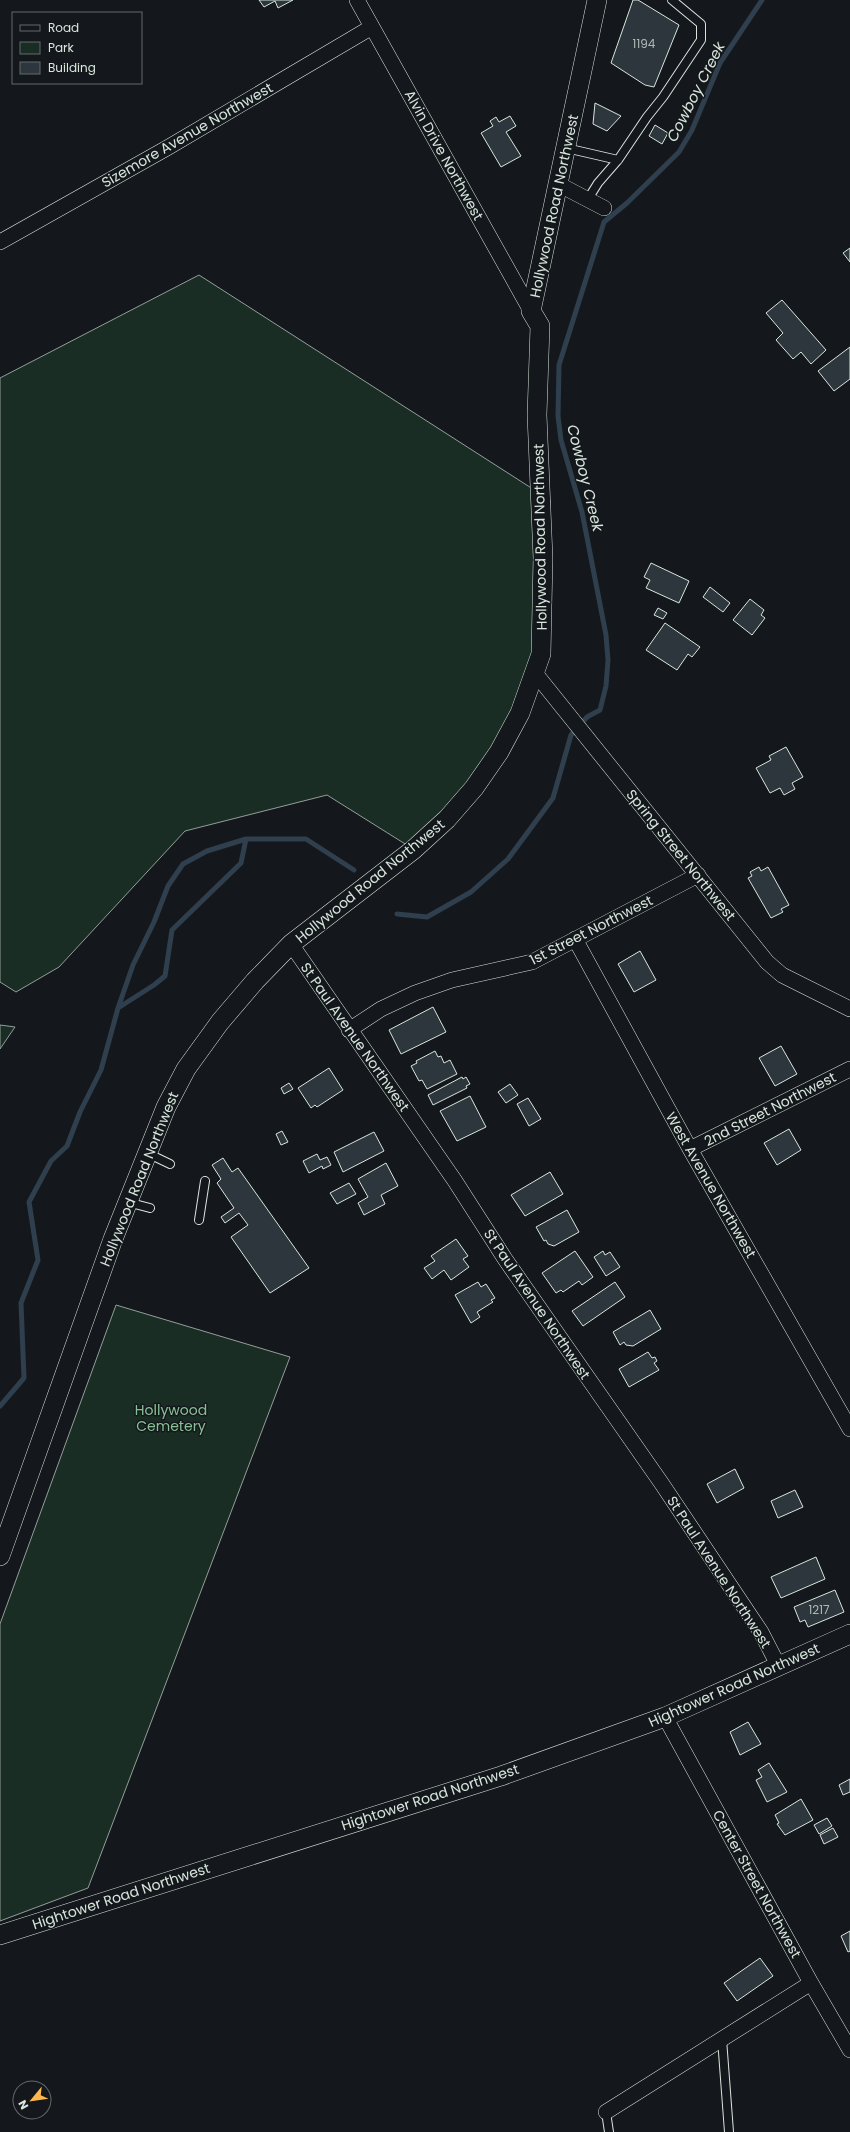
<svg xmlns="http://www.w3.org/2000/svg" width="850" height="2132" viewBox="0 0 850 2132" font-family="Poppins,sans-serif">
<rect width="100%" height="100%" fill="#14181c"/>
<path fill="#1a2d24" stroke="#939e99" d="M199,275L550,500L544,665L490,760L410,847L327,795L185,831L59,967L16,992L0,982V378Z
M0,1025L15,1027L0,1049Z
M116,1305L290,1357L88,1888L0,1921V1624Z"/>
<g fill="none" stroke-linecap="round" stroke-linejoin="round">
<path stroke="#2f3f4d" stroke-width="5" d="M397,914L427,917L471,892L508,859L553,798L571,735L587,717L600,710L606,686L608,660L606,635L582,512L561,440L558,416L559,365L604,222L627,203L679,152L692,130L720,63L762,0
M118,1008L133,965L154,922L168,886L183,864L207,851L246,839
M0,1406L24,1378L21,1303L38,1260L29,1202L51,1161L67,1146L80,1112L101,1070L118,1008L154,985L165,976L172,930L241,863L246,839H306L354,870"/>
</g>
<path fill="#2c363c" stroke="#d8e6dc" d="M259,0H293L278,8L275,1L264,7Z
M633,0H638L679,25L654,87L645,85L611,63Z
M595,103L621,116L607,131L593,124Z
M510,116L516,126L506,132L521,156L501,167L481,133L493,126L490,121L496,117L499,122Z
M655,125L668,133L662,144L649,136Z
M850,248V262L843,253Z
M782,300L826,350L811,364L801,352L793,359L776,340L783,333L766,313Z
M850,347V379L834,391L818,371Z
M651,563L689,581L679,603L646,588L650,580L644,577Z
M710,587L730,603L723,612L703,597Z
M750,599L764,610L761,615L765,618L752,635L733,620Z
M658,608L667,613L663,619L654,615Z
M665,623L700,647L692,657L688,654L677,670L646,650Z
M786,747L803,777L792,783L795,789L784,795L780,788L770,793L756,768L771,760L769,756Z
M759,867L761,871L768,867L789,905L781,909L783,912L771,918L748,878L752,876L750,872Z
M640,951L656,980L634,992L618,964Z
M433,1007L446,1032L401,1054L389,1030Z
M781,1046L797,1074L775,1086L759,1058Z
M435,1051L438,1057L441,1056L444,1063L450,1060L457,1074L427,1089L422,1080L419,1081L411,1066L417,1063L416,1061Z
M329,1068L343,1090L317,1107L315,1105L311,1108L298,1088Z
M462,1077L463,1079L466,1077L470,1084L466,1086L467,1088L433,1105L428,1095Z
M289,1083L293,1089L284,1094L281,1088Z
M510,1084L518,1095L506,1103L498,1092Z
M470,1096L486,1127L457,1141L440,1111Z
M528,1098L541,1119L529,1126L517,1104Z
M789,1129L801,1150L777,1165L764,1143Z
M282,1131L288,1142L281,1145L276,1134Z
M374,1132L384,1151L343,1172L334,1152Z
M317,1154L320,1160L327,1157L331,1165L323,1169L322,1166L309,1173L303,1161Z
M223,1158L232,1172L238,1168L309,1268L270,1293L231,1237L248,1225L239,1213L225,1223L221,1217L234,1208L217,1183L221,1179L212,1165Z
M386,1163L398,1186L381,1195L385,1204L364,1215L358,1203L368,1197L358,1179Z
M550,1172L563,1194L525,1216L511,1195Z
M349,1183L356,1194L337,1204L330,1193Z
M567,1210L579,1232L554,1246L548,1244L546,1240L544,1241L536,1227Z
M456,1239L468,1256L463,1259L469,1267L451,1280L444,1270L432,1279L424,1268L435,1261L431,1256Z
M575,1251L593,1277L582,1285L579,1281L563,1292L561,1290L556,1293L542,1273Z
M603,1251L605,1255L610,1252L620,1267L606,1276L594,1257Z
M478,1282L481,1287L486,1284L495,1298L491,1300L493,1302L477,1312L480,1317L471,1323L455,1295Z
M615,1282L625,1297L583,1326L572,1311Z
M650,1310L661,1329L633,1346L626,1345L624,1342L620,1345L613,1332Z
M648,1352L652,1358L655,1357L657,1361L654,1363L659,1370L629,1387L619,1369Z
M735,1469L744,1488L717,1503L707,1484Z
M795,1490L803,1507L778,1518L771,1501Z
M816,1557L825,1579L781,1598L771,1577Z
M835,1590L844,1612L808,1627L805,1620L800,1622L794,1607Z
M748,1722L761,1744L740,1755L730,1732Z
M769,1763L787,1792L767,1802L756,1780L762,1777L758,1770Z
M850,1779V1792L843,1795L839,1785Z
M801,1799L813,1820L785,1835L777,1824L779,1823L775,1815Z
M827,1818L832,1826L819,1834L814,1825Z
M833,1828L838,1837L824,1844L820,1835Z
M850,1931V1951L848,1952L841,1936Z
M760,1958L773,1976L737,2001L724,1983Z"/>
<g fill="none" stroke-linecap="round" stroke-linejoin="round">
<g stroke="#d8e6dc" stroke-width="10">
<path id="service" d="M566,148L618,160
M588,199L598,183L618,160L647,117L663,97L701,40V24L672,0
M147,1153L170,1164
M127,1202L150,1208
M199,1220L205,1181
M722,2039L729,2132
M606,2112L609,2132"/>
</g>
<g stroke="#d8e6dc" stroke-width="16">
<path id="minor" d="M357,0L531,311
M558,184L604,208
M0,242L167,148L372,27
M535,673L767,962L782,975L850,1009
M575,939L690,1149L850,1429
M291,944L455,1181L505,1259L662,1484L761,1632L779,1667
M349,1030L381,1009L415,993L452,980L532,962L698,875
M690,1149L850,1069
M665,1717L811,1983L850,2050
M606,2112L811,1983"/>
</g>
<g stroke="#d8e6dc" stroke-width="20">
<path id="tertiary" d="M0,1556L113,1239L166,1107L186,1069L220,1022L255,981L291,944L413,850L447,819L474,788L499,752L520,713L541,654L543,558L537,415L540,326L531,311L597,0
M0,1935L501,1776L665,1717L850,1634"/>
</g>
<use href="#service" stroke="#14181c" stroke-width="8"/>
<use href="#minor" stroke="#14181c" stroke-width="15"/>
<use href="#tertiary" stroke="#14181c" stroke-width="19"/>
</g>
<g text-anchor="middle" stroke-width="3" stroke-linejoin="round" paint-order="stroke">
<g font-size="12" fill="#adbab4">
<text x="644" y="48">1194</text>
<text x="819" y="1614">1217</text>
</g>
<g font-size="14" fill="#d8e6dc" stroke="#14181c">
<text transform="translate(187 135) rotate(-30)" y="5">Sizemore Avenue Northwest</text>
<text transform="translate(444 155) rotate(61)" y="5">Alvin Drive Northwest</text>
<text transform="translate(554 206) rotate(-78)" y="5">Hollywood Road Northwest</text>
<text transform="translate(540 537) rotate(-91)" y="5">Hollywood Road Northwest</text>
<text transform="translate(681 855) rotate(51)" y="5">Spring Street Northwest</text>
<text transform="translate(370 881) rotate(-39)" y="5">Hollywood Road Northwest</text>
<text transform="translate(591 930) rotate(-27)" y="5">1st Street Northwest</text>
<text transform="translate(355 1037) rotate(55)" y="5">St Paul Avenue Northwest</text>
<text transform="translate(770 1109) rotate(-27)" y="5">2nd Street Northwest</text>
<text transform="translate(139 1179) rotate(-68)" y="5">Hollywood Road Northwest</text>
<text transform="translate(711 1185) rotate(60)" y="5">West Avenue Northwest</text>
<text transform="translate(537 1304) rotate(56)" y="5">St Paul Avenue Northwest</text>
<text transform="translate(719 1572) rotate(57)" y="5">St Paul Avenue Northwest</text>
<text transform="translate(734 1685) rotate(-24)" y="5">Hightower Road Northwest</text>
<text transform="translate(430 1797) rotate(-18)" y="5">Hightower Road Northwest</text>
<text transform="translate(757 1884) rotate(61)" y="5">Center Street Northwest</text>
<text transform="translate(121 1896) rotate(-18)" y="5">Hightower Road Northwest</text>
</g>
<g font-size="14" fill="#8ac095" stroke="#14181c">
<text x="171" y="1415">Hollywood<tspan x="171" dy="16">Cemetery</tspan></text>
</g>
<g font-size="15" font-style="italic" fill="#d8e6dc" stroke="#14181c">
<text transform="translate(696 92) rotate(-63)" y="5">Cowboy Creek</text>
<text transform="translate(585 478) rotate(76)" y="5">Cowboy Creek</text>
</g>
</g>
<rect x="12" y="12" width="130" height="72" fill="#14181c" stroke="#626a69"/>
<rect x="20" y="25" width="20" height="6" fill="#14181c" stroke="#626a69"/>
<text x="48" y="32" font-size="12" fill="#d8e6dc">Road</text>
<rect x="20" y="42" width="20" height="12" fill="#1a2d24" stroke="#626a69"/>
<text x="48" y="52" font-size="12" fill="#d8e6dc">Park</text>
<rect x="20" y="62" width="20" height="12" fill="#2c363c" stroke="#626a69"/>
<text x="48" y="72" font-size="12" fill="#d8e6dc">Building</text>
<g transform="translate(32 2100) rotate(241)"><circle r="19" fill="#14181c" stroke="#626a69"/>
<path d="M0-3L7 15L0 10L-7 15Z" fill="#ffb74d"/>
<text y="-6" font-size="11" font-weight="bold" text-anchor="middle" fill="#d8e6dc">N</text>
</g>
</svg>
